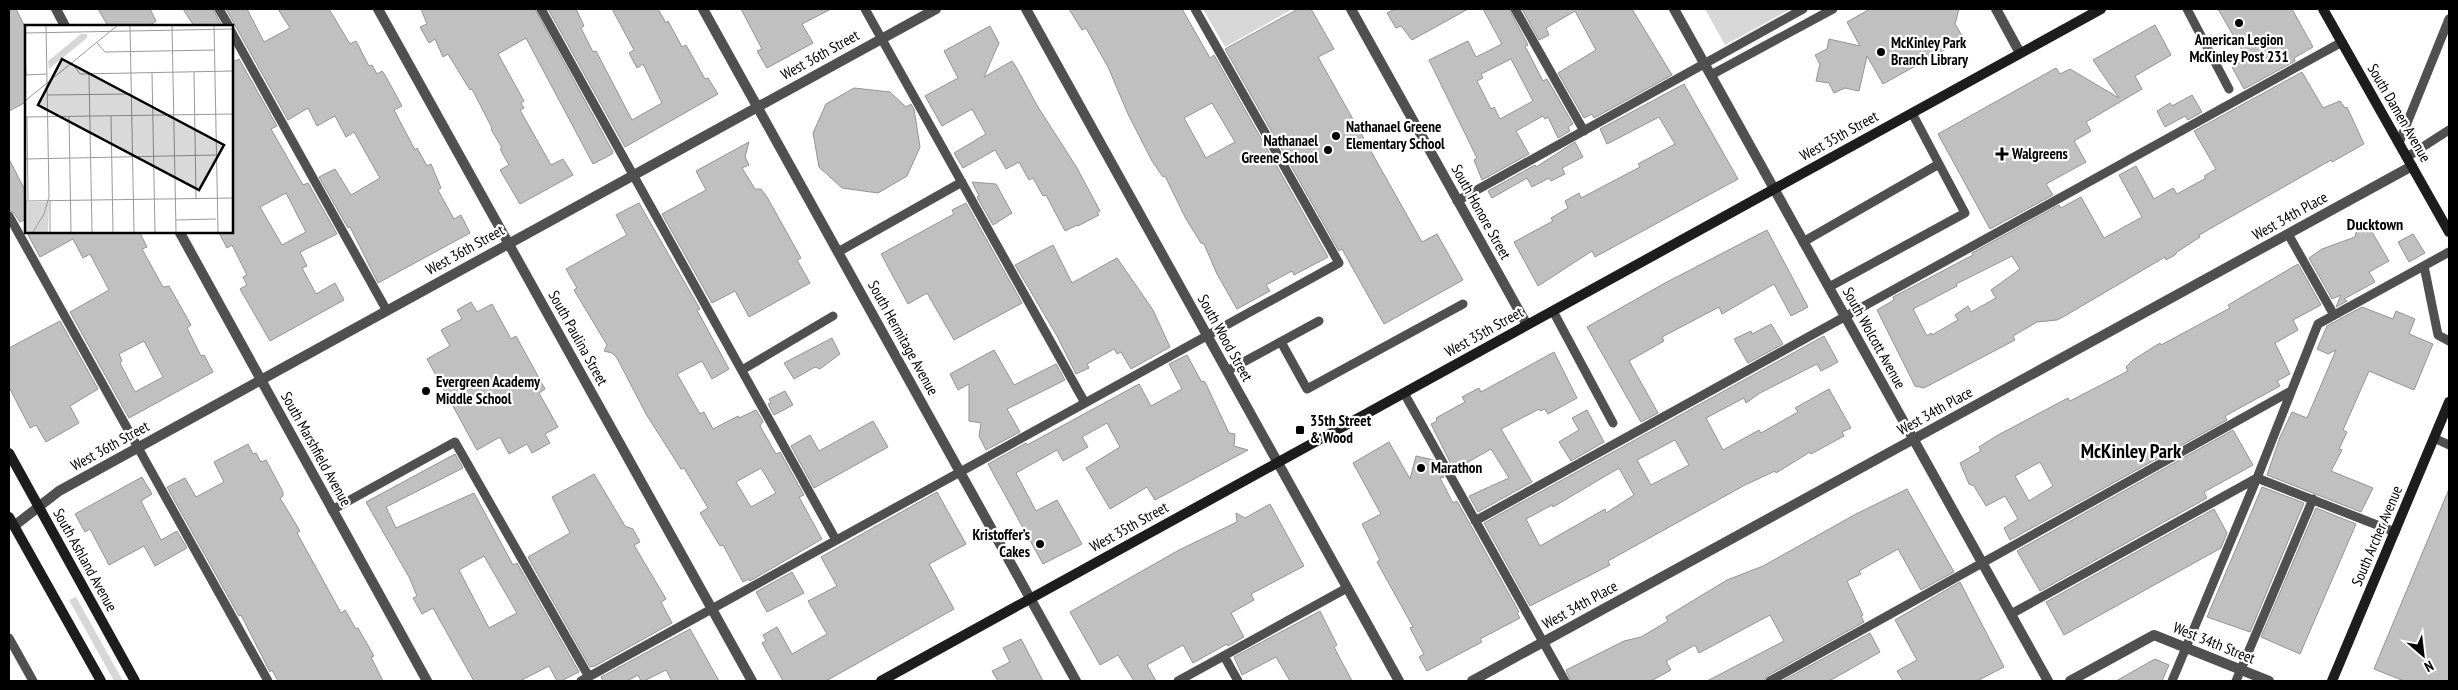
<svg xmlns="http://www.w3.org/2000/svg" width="2458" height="690" viewBox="0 0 2458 690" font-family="'PT Sans Narrow',sans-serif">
<rect width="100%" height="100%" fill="#fff"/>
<path fill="#d7d7d7" d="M1203,9H1293L1225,47Z
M1705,9H1791L1725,45Z
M76,597L123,681H114L69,600Z"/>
<path fill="#c0c0c0" stroke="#949494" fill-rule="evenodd" d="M9,9H16L26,29V102L9,111Z
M98,9H150L156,21L149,26H108Z
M183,9H213L222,26H194Z
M226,9H247L264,42L290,28L278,9H329L350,44L356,41L369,66L372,65L377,74L382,71L385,75L402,106L394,110L415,150L417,148L427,166L431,164L441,188L438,190L454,219L461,215L470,233L378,283L350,227L348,228L319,177L335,169L351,195L380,178L354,132L346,137L335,116L317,126L308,108L288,120Z
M421,9H535L613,152L612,154L593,164L526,38L498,54L524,101L521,103L524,108L520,110L551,165L563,159L573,175L520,204L500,170L509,165L500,149L502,148L491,129L492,128L472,89L470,90L448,54L443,57L435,39L429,43L420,27L427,24Z
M548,9H576L584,26L581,28L593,52L596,51L632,120L662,103L643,64L637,68L629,53L634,50L612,9H658L666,23L668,21L682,47L686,45L705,79L708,78L718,94L625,147Z
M741,9H831L802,24L813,43L767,68L757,51L762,49Z
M1069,9H1182L1210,58L1214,55L1328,257L1294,275L1292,271L1266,285L1270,291L1237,309L1217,274L1204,244L1201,243L1186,219L1165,176L1163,177L1152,161L1128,114L1108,67L1086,28L1082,30ZM1212,103L1235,142L1206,158L1184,118Z
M1298,9H1311L1334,49L1318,57L1422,242L1437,234L1463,280L1384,324L1342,249L1339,251L1225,49Z
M1395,9H1468L1412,40L1401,26L1396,28L1387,13Z
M1483,9H1509L1528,45L1525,46L1543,81L1547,79L1573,124L1568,127L1570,131L1558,138L1548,117L1545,119L1543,116L1516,131L1529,154L1482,180L1474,160L1477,158L1429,60L1468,41L1476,57L1502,44ZM1511,59L1533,101L1500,119L1494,107L1491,109L1477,81L1483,78L1481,74Z
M1522,9H1632L1672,75L1594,118L1592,114L1584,118L1558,73L1596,50L1575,11L1546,28L1549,35L1539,40Z
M1870,9H1959L1955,24L1964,39L1883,84L1867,56L1859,91L1845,88L1834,93L1829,83L1816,81L1820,64L1815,55L1827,49L1829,39L1860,46L1847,22Z
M2218,9H2292L2313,47L2294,58L2295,61L2244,89L2232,67L2247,59Z
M2155,25L2171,55L2135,76L2142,89L2086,122L2091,131L2074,141L2086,162L2046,184L2053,195L1990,229L1938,134L2056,68L2060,74L2070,69L2119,98L2093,60Z
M990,26L999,43L984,77L1012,61L1015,65L1038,107L1077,168L1100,211L1097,213L1099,215L1078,226L1077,225L1065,231L1046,195L1043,196L1033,178L1029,180L1019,162L1006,169L995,150L963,168L954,153L986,134L972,109L942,126L925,96L958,78L944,51Z
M239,59L277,126L271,129L303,185L308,183L337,234L300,252L307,266L302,268L316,294L335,283L344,300L270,341L240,289L247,285L243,277L247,275L232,245L227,248L218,231H231V63ZM286,193L306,232L282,245L260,207Z
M2302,72L2323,108L2340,101L2345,108L2347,107L2364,144L2332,162L2331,160L2199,235L2200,237L2177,252L2175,255L2166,260L2165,257L2063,317L2057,320L2037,322L2013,336L2015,340L1924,388L1915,386L1877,310L1894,300L1893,297L1973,255L1972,253L2059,205L2061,208L2081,197L2104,238L2142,217L2119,175L2136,166L2154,199L2173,188L2177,194L2206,178L2204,176L2216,169L2194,131ZM2012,256L2020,269L1991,290L1996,298L1971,312L1968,306L1955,315L1958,320L1932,335L1931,333L1927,336L1913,309L1957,286L1956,284Z
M1684,84L1738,179L1595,257L1592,251L1538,286L1514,242L1553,221L1551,218L1568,208L1565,201L1579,193L1581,198L1640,167L1638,164L1675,144L1659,117L1607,144L1600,129Z
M854,88L890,92L906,107L911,104L914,109L920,147L907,176L878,193L842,188L819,167L813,133L826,104Z
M2192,95L2202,112L2188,120L2185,116L2165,127L2157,111L2170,103L2172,106Z
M749,142L745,157L749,165L742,168L755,189H761L767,197L801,258L797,260L810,283L749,317L735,291L712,303L662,214L706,190L696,171Z
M1575,142L1583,157L1562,168L1565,174L1551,181L1549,178L1532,187L1527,178L1492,198L1488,191L1535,165L1536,167Z
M9,159L26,192V219L20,222L14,213L9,210Z
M972,182L996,184L1012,213L993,225L977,197L979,196Z
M639,203L700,309L697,310L729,369L712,379L702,361L677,374L700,414L704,412L713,429L738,416L739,418L756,410L763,421L760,426L776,454L780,452L804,495L799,497L822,539L750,581L749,579L743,582L723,545L720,546L700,513L708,508L684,468L681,469L646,414L617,358L612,353L604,351L607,345L574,290L577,288L566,269L627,235L616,215ZM761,468L776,493L751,507L736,482Z
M966,203L1022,303L954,340L927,293L908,304L881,254L954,214L952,210Z
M2369,227L2389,261L2369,272L2375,282L2344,299L2347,301L2336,307L2341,295L2332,299L2309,258L2322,249L2355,237L2357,229L2364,230Z
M1767,230L1808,307L1791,316L1774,284L1722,314L1719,307L1662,337L1664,341L1629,361L1658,413L1641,422L1587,327L1665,283Z
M26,231H139L147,247L142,249L163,287L169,286L191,325L187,328L201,356L204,355L213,372L129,418L70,312L109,290L90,254L83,258L73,239L40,257ZM144,341L163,377L135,392L120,363L122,361L119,354Z
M2413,234L2425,253L2409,262L2398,242Z
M1053,245L1072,283L1117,258L1153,310L1170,347L1131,369L1121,352L1117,354L1114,349L1087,364L1089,368L1076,374L1057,336L1015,265Z
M2298,264L2321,305L2293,320L2298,330L2275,343L2290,374L2277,381L2280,386L2225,416L2227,420L2010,540L2004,528L2018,519L2005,496L1986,506L1974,486L1969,484L1960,463L1981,451L1979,447L1998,435L2068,398L2070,401L2128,371L2126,367L2133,360L2160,343L2161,345L2230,308L2228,305ZM2040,462L2053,486L2029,501L2015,476Z
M471,302L477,312L492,304L511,339L516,336L545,389L539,393L558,427L545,434L550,443L532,453L527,444L509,454L500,437L477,450L427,359L450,346L441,330L462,319L457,310Z
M2362,307L2393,319L2396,311L2415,319L2409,334L2433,344L2414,390L2369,371L2343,430L2347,432L2339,449L2342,450L2331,471L2373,488L2361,512L2267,475L2280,437L2292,412L2307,418L2336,350L2328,354L2317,349L2327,326Z
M60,321L98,389L70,406L79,423L46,442L36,425L30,428L9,387V348Z
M1771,324L1783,344L1748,363L1734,339L1751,331L1752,334Z
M1824,336L1838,362L1821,371L1817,364L1760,393L1746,403L1744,398L1706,418L1723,450L1759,430L1761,433L1798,412L1795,408L1829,389L1851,428L1842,432L1844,436L1811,454L1810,452L1776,473L1775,471L1745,485L1608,561L1610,565L1530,606L1484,523ZM1675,440L1689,465L1651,485L1637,460ZM1619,468L1634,495L1606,513L1605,509L1540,546L1526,519L1552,505L1553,507Z
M832,338L840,354L820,369L815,367L794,379L784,363Z
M994,350L1014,385L1056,364L1065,380L1007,409L1020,432L986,450L979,436L981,423L969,421V384L958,390L950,374Z
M1554,352L1577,398L1548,414L1545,409L1540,411L1539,409L1501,429L1532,482L1478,512L1469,496L1509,478L1491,449L1454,470L1431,424L1437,421L1436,418L1465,402L1462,397L1479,388L1481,392Z
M1187,355L1201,381L1205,382L1229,433L1235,434L1234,446L1248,450L1155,500L1147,487L1110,509L1086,468L1120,447L1107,423L1082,437L1088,447L1063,461L1057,450L1016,473L1036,511L1057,500L1082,544L1043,564L988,464L1026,443L1027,445L1139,384L1151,406L1182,389L1169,364Z
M785,391L793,405L774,415L768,404L771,403L769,399Z
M1587,410L1604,442L1571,461L1559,442L1579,430L1572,418Z
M873,421L888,447L814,488L791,446L810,435L819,451Z
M2233,430L2253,465L2204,492L2207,498L2040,591L2017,551Z
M1389,442L1410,479L1416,456L1434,460L1444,477L1440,478L1453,503L1457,501L1519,612L1517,613L1520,618L1480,639L1482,642L1427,671L1419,657L1424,654L1410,628L1413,627L1377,562L1380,560L1362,524L1381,514L1353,463Z
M248,444L253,454L256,453L261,462L266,460L283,492V496L280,498L300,531L297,533L341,613L345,610L356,629L358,628L374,656L371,657L383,681H278L272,670L270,672L241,615L239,616L167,487L185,478L196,497L224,482L214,462Z
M455,454L463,468L386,507L396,528L474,493L513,565L517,563L579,672L561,681H557L549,666L520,681H474L433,608L422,614L413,598L417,596L409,577L366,502ZM484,556L517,613L489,628L459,570Z
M594,474L625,526L633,529L640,542L634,545L666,599L661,602L672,623L595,666L590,667L528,557L570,533L552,497Z
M142,477L152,494L141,501L161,540L177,531L187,548L155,566L144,546L109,565L90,529L85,532L75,514Z
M2262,487L2304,503L2250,632L2207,617Z
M1907,489L1954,572L1921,590L1898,549L1859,571L1861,574L1847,581L1863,615L1861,616L1864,622L1767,676L1764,681H1707L1784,641L1770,615L1699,653L1695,645L1666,661L1671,670L1651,681H1571L1566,670L1624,641L1641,637L1668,621L1666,617L1727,580L1763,566L1856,514Z
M2449,489V681H2404L2374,669Z
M937,492L966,544L929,564L954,609L826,681H783L762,643L766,641L763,635L777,627L792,654L827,634L808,601L837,586L821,557Z
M1270,504L1304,566L1251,594L1254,600L1231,613L1244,637L1228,646L1227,644L1193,663L1183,645L1147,665L1156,681H1134L1118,655L1100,665L1070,612L1179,550L1237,522L1236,513L1245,518Z
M2316,508L2356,524L2300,654L2261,637Z
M2214,509L2227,533L2221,548L2064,635L2046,602Z
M792,572L804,593L767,612L756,592Z
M1960,582L2004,667L1977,681H1903L1897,671L1917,660L1895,620Z
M1320,611L1337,645L1334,647L1352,681H1290L1276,657L1242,675L1234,657Z
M690,629L719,681H672L666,670L644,681H641L638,675L627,681H603L601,677Z
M1870,633L1880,652L1847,671L1829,681H1782Z
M1021,639L1043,681H998L992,671L1010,662L1003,648Z
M2155,659L2169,665L2162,681H2116Z"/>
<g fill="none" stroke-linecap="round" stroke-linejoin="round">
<path stroke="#505050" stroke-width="9" d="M219,9L229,26
M541,9L836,540
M865,9L1085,403
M1515,9L1584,131
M2187,9L2229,89
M231,31L387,311
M1711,75L1833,9
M1912,113L1939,164
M2399,143L2449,19
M2407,157L2449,130
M1457,201L1803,9
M9,216L268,681
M2288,234L2334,315
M1803,242L1939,164L1965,213L1829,287
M838,252L962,182
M2424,266L2438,335L2449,341
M1553,311L1613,423
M1281,342L1307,389L1463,304
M742,370L833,316
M1227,371L1319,321
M1404,393L1565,681
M2434,438L2449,445
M332,510L455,442L589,677
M1475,521L2342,42
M2011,614L2257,478L2395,532
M9,638L33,681
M1224,656L1238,681
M581,681L1339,263L1195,9
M1178,681L1347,588
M1770,681L2291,391
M2172,681L2257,478L2318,324L2449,252
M2236,681L2313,499"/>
<path stroke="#505050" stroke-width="10" d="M56,9L65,26
M378,9L752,681
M703,9L1076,681
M1351,9L1527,325
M1674,9L2048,681
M1996,9L2020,53
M179,231L427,681
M14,526L59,491L936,9
M1472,681L2412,166
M2070,681L2154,635L2269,681"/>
<path stroke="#505050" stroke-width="10" d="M1026,9L1399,681"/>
<path stroke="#1d1d1d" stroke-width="10" d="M2323,9L2449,232
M9,453L135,681
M9,517L101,681
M881,681L2101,9
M2332,681L2449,402"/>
</g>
<g fill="#000" stroke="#fff" stroke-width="2">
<circle cx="2239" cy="23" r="5"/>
<circle cx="1881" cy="52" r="5"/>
<circle cx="1336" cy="136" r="5"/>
<circle cx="1328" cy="150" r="5"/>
<path d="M1999.5 146.5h5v5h5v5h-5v5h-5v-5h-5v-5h5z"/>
<circle cx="426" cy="391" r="5"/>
<rect x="1295" y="425" width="10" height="10" rx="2.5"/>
<circle cx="1421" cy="468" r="5"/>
<circle cx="1040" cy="544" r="5"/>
</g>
<g text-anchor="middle" stroke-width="4.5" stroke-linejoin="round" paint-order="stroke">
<g font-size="15" font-weight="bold" fill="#000" stroke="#fff" text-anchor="start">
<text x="2239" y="45" text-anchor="middle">American Legion<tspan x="2239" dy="17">McKinley Post 231</tspan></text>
<text x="1891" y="48">McKinley Park<tspan x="1891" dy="17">Branch Library</tspan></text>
<text x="1346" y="132">Nathanael Greene<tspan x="1346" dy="17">Elementary School</tspan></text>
<text x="1318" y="146" text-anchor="end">Nathanael<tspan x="1318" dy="17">Greene School</tspan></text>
<text x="2012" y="159">Walgreens</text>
<text x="436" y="387">Evergreen Academy<tspan x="436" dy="17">Middle School</tspan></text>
<text x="1310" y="426">35th Street<tspan x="1310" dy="17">&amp; Wood</tspan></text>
<text x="1431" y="473">Marathon</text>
<text x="1030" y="540" text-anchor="end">Kristoffer’s<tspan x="1030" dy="17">Cakes</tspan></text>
</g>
<g font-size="15" fill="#000" stroke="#fff">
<text transform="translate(820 55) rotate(-29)" y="5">West 36th Street</text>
<text transform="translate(2399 113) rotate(60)" y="5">South Damen Avenue</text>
<text transform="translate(1839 136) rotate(-29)" y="5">West 35th Street</text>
<text transform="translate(1481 212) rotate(61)" y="5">South Honore Street</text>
<text transform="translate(2290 216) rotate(-29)" y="5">West 34th Place</text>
<text transform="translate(465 250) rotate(-29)" y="5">West 36th Street</text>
<text transform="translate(1484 332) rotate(-29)" y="5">West 35th Street</text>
<text transform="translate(578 338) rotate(61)" y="5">South Paulina Street</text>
<text transform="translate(903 338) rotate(61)" y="5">South Hermitage Avenue</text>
<text transform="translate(1225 338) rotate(61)" y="5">South Wood Street</text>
<text transform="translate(1874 338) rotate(61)" y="5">South Wolcott Avenue</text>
<text transform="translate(1935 411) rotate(-29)" y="5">West 34th Place</text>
<text transform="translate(110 446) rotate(-29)" y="5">West 36th Street</text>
<text transform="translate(316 449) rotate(61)" y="5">South Marshfield Avenue</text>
<text transform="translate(1129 527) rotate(-29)" y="5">West 35th Street</text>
<text transform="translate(2377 536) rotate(-67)" y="5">South Archer Avenue</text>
<text transform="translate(85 560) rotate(61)" y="5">South Ashland Avenue</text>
<text transform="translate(1580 605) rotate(-29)" y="5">West 34th Place</text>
<text transform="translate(2214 643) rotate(22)" y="5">West 34th Street</text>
</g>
<g font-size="16" font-weight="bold" fill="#000" stroke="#fff">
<text x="2375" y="230">Ducktown</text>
</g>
<g font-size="20" font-weight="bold" fill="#000" stroke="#fff">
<text x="2131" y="458">McKinley Park</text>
</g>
</g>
<g transform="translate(25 25)">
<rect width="208" height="208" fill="#fff"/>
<path d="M56,9H62V13L24,44L23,36ZM0,177H24L23,207H0Z" fill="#d7d7d7"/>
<path fill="none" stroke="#999" stroke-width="1" d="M105,0L109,207M147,0L151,207M189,0L193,207M0,8L208,4M72,18L80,27L190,25M0,22L1,50M47,38L55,49L208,46M127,47L130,207M169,47L171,173M64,49L67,207M0,50L21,49M23,70L106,69M0,76L93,0M44,91L46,207M86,91L88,207M0,92L208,89M2,92L3,175M0,134L191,130M0,176L208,173M151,195L191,194M8,207L19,189L24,172L21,0M25,207V175"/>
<path fill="#000" fill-opacity="0.15" stroke="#000" stroke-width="2.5" d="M37,34L199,120L174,165L13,80Z"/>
<rect width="208" height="208" fill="none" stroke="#000" stroke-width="2.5"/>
</g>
<rect width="2458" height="690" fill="none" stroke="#000000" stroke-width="20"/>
<g transform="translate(2423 655) rotate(152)" stroke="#ffffff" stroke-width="4" paint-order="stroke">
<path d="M0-4L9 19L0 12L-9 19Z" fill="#000000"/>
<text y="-8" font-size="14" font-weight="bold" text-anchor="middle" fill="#000000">N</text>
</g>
</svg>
